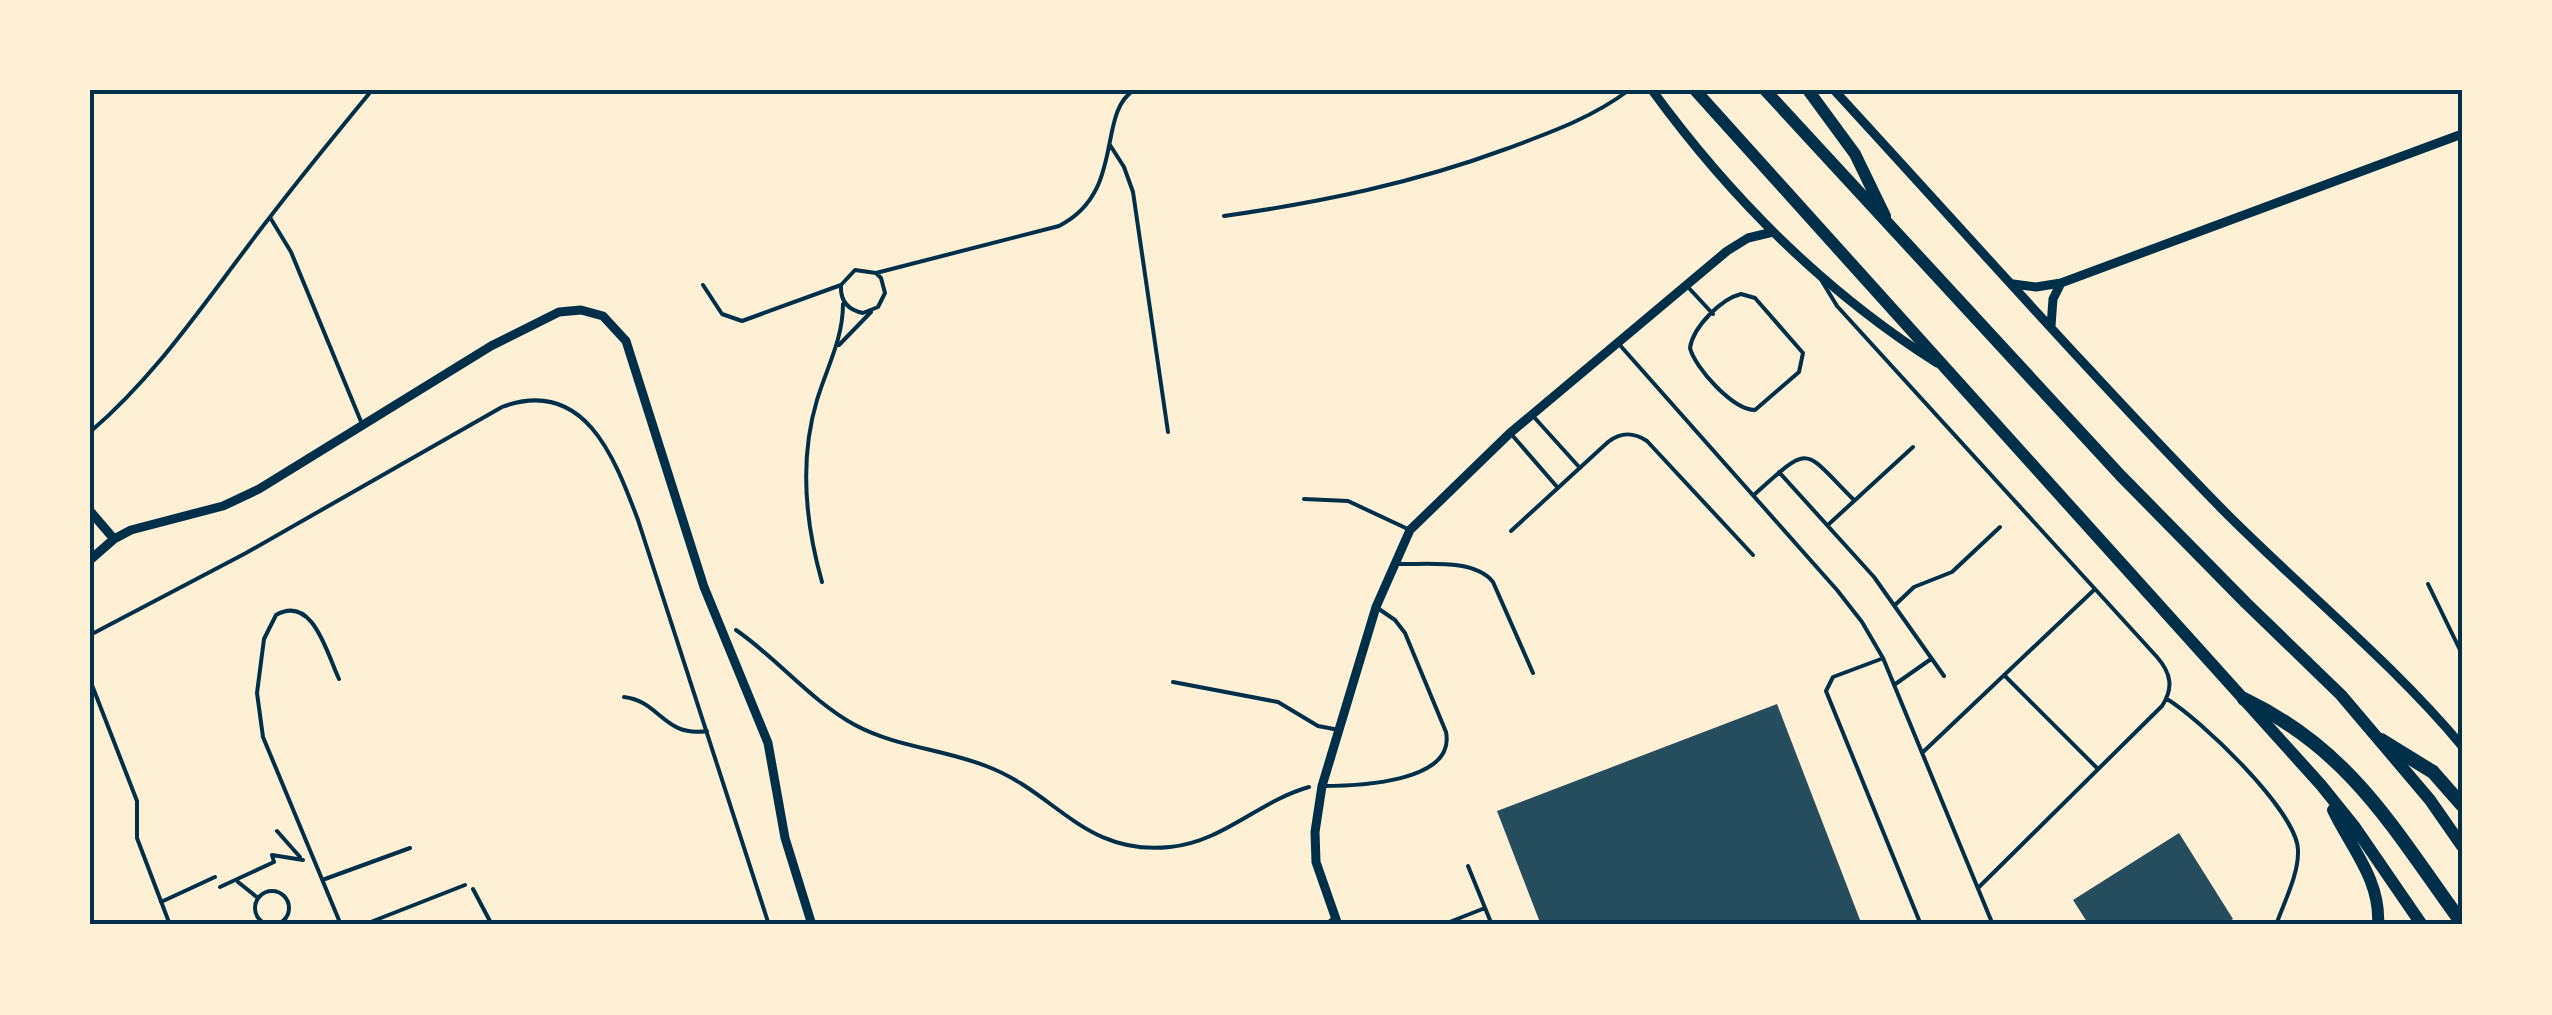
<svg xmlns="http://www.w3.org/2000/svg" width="2552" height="1015" viewBox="0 0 2552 1015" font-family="'Roboto Condensed',sans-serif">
<rect width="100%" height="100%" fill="#fdf0d5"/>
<path fill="#264d5e" d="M1777,704L1862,925H1541L1497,811Z
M2179,833L2233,919L2223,925H2089L2073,900Z"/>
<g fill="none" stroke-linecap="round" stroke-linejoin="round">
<path stroke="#003049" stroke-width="4" d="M736,630C778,659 810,700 855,725C896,747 943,749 986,766C1056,792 1084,856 1170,847C1223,842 1259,801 1309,787
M277,831L300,857
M238,882L258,898
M220,887L274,862L272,855L303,860
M473,889L492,925
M255 908a17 17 0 1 1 34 0a17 17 0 1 1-34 0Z"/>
<path stroke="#003049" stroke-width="4" d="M1110,145L1124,167L1133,192L1168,432
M1224,216C1322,202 1414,183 1506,149C1549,133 1592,118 1629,90
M271,219L291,252L362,424
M876,273L881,278L885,293L878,307L863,313C848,310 840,301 841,285L855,270L876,273L1059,226C1126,192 1096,114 1134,90
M1820,278L1837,306L2157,657C2171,673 2174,688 2162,706L1978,888
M703,285L722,314L742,321L841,285
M1687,286L1713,314
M1741,294L1755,298L1803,353L1799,372L1755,410C1733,410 1695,368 1690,348C1693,327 1721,299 1741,294Z
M1618,343L1837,590L1862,622L1883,658L1993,925
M839,345L871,312
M1533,416L1580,468
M90,432C153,378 198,312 248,246C287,193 330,141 372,90
M1512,435L1558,488
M1779,472L1874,577L1944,676
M1755,494C1812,443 1802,448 1854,500
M1304,499L1348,501L1410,530
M1829,524L1913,447
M1511,531L1608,442C1621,432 1633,432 1647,441L1753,555
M1397,564C1425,565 1474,558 1493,582L1533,673
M822,582C805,522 799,460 817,400C827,367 843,339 843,304
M2428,584L2462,654
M1895,605L1914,587L1952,572L2000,527
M90,635L246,553L502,407C585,376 615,459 638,520L769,925
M1881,659L1833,677L1826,691L1921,925
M2004,675L2098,769
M339,679C327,654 313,594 276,615L264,639L257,693L263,737L341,925
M90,680L137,801V838L170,925
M1173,682L1278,702L1318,726L1339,730
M1894,685L1931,659
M624,697C660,701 664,738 707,731
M2167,699C2200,719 2297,811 2298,850C2299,874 2284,902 2276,925
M1922,753L2095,589
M1322,786C1356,786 1456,783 1446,732L1405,633L1395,620L1376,607
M1468,866L1492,925
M325,879L410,848
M161,902L215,877
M363,925L465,885
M1325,925L1335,917
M1442,925L1485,908"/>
<path stroke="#003049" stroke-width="9" d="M1652,90C1730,197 1825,292 1937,363
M1834,90C1962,229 2088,372 2220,507C2299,587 2391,661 2462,746
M2013,284L2036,287L2061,283L2462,134
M2051,326L2053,299L2061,283
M90,511L114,539
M90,560L114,539L131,530L223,506L259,489L491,346L559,312L581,310L603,316L626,341L704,587L768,743L785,838L812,925
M1338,925L1316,862L1315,832L1322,786L1376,607L1410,530L1510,433L1727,251L1748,238L1773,232"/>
<path stroke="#003049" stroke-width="12" d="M1695,90L2321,785L2354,826L2422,925
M1765,90L2121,476L2246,603L2341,695L2430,800L2462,846
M1808,90L1855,154L1885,216
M2333,810C2351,848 2381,880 2378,925"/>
<path stroke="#003049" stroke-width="14" d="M2244,699C2352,751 2394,830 2462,923
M2381,740L2433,772L2462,805"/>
</g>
<rect width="2552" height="1015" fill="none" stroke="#fdf0d5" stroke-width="185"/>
<rect x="92" y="92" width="2368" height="830" fill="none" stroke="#003049" stroke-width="4"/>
</svg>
